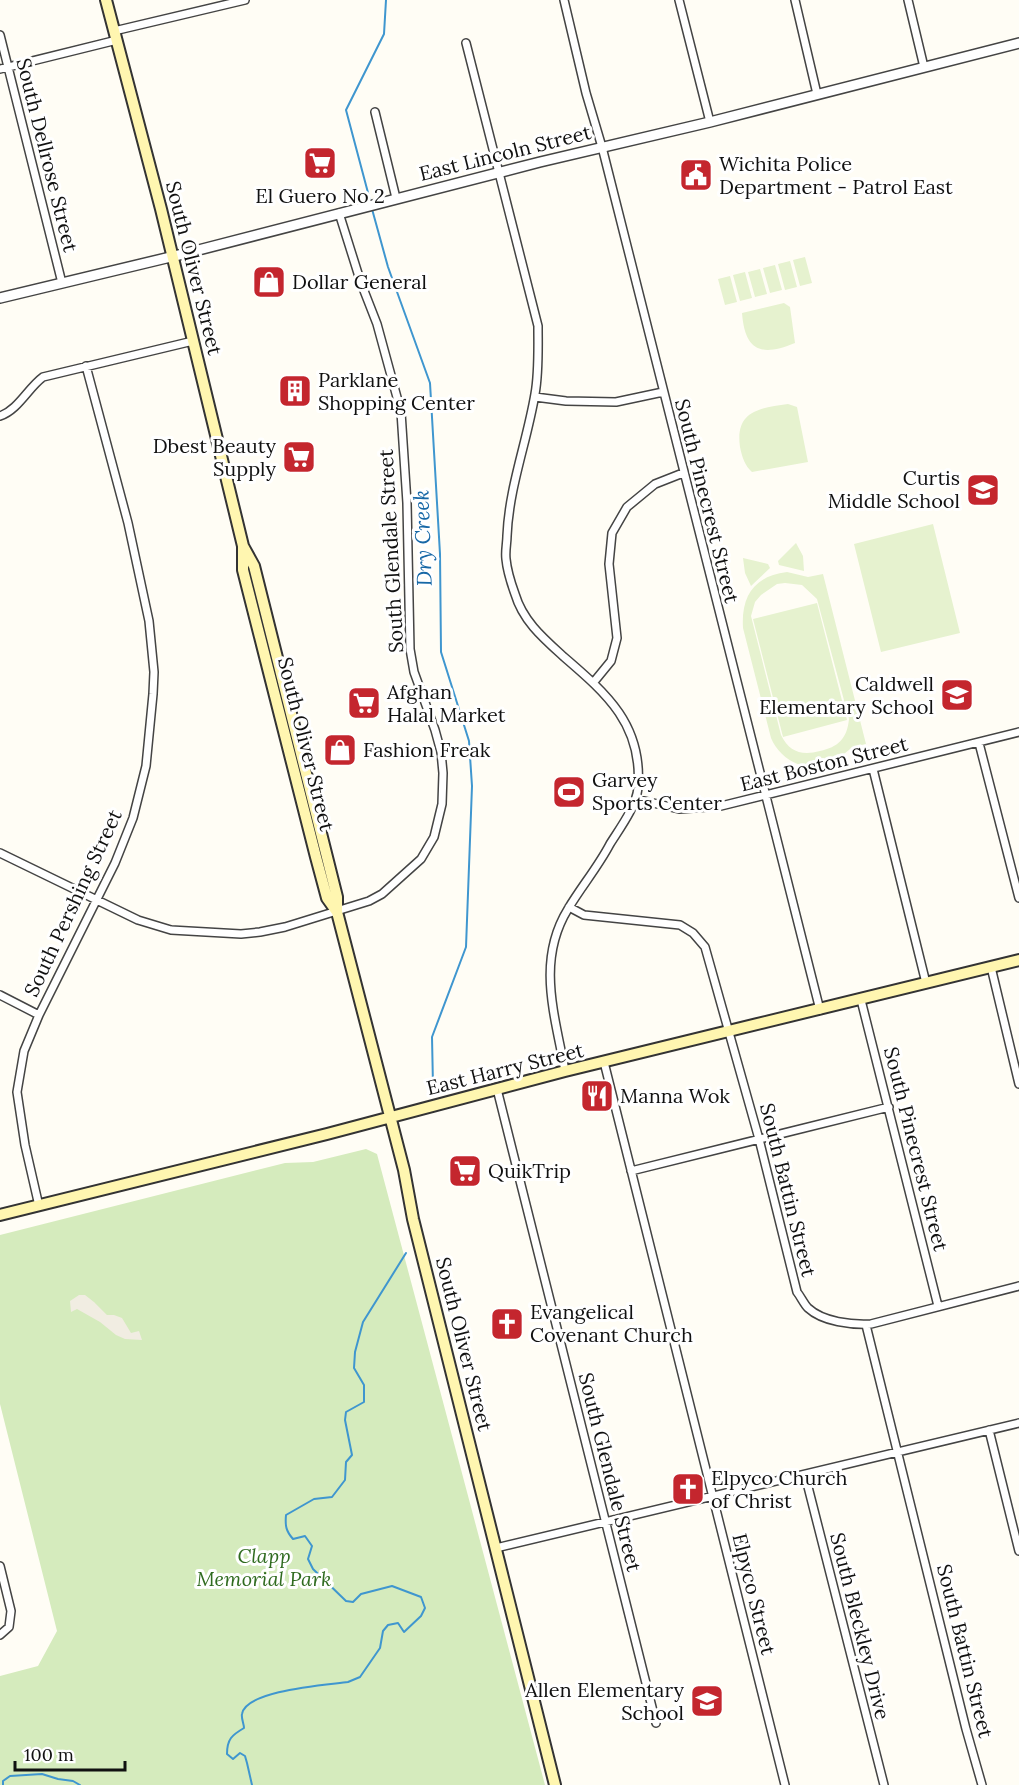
<svg xmlns="http://www.w3.org/2000/svg" width="1019" height="1785" viewBox="0 0 1019 1785" font-family="Lora,serif">
<rect width="100%" height="100%" fill="#fffdf5"/>
<path fill="#d5ebbd" d="M366,1149L377,1154L545,1785H0V1676L38,1666L57,1631L0,1404V1235L285,1163L313,1162Z"/>
<path fill="#e6f2cf" fill-rule="evenodd" d="M805,257L812,283L800,286L793,260Z
M790,261L797,287L785,290L778,264Z
M775,265L782,290L770,293L763,268Z
M760,269L767,294L755,297L748,272Z
M745,272L752,298L740,301L733,275Z
M730,276L737,302L725,305L718,279Z
M784,303L790,307L795,343C761,357 745,351 742,313Z
M788,404L797,407L808,462L752,472C745,466 742,457 740,447C735,411 759,408 788,404Z
M933,524L960,633L881,652L854,544Z
M796,543L803,556L804,571L779,565L778,561Z
M743,558L768,564L770,568L751,586L745,573Z
M787,572L808,577L823,574L866,744C862,745 856,746 852,748C846,751 841,758 834,762C810,775 781,762 771,738L743,628C741,596 754,576 787,572ZM785,583L802,585L817,599L849,719C847,739 838,747 820,751C802,756 789,752 781,735L751,616L755,602L761,595L777,584Z
M817,603L847,720L783,737L753,619Z"/>
<path fill="#f1ede2" d="M79,1295H85L94,1302L107,1315H114L122,1318L131,1333L139,1331L142,1340L125,1339L116,1335L100,1322L77,1309L71,1312L70,1301Z"/>
<g fill="none" stroke-linecap="round" stroke-linejoin="round">
<path stroke="#3f96cf" stroke-width="2" d="M371,204L346,110L384,34L386,0
M372,209L388,267L430,383L440,554L441,652L469,741L472,786L466,947L432,1037L433,1086
M3,1785V1781L10,1776L42,1774L58,1779L73,1781L80,1785
M252,1785L247,1763L245,1756L240,1753L233,1759L227,1754C227,1739 232,1735 244,1728C244,1724 241,1718 242,1714C246,1690 327,1685 348,1682L360,1677L380,1648L383,1631L388,1625L398,1623L404,1632L421,1616L425,1608L421,1597L392,1586L361,1594L353,1602L346,1601L313,1569L308,1559L312,1546L305,1536L293,1539C286,1531 285,1526 286,1515L314,1499L332,1497L345,1480L346,1462L352,1455L345,1420L346,1412L364,1402V1385L354,1368L355,1352L363,1322L406,1253"/>
<g stroke="#444" stroke-width="10">
<path id="minor" d="M564,0L586,93L602,147L820,1010
M679,0L710,122
M795,0L817,94
M908,0L924,67
M114,31L245,0
M0,35L62,283
M466,43L538,326C538,349 539,372 535,394C527,442 509,487 507,536C507,543 505,551 506,559C507,570 511,583 515,594C523,621 543,638 564,657C607,694 643,725 638,788C636,807 620,828 610,844C598,867 581,887 568,909C536,961 555,1015 565,1071
M0,69L117,40
M375,112L396,198
M535,397L566,401L616,402L663,392
M0,416C18,410 28,388 43,377L193,341
M593,683L611,661L617,638L609,564L612,533L627,507L655,484L683,473
M979,743L1019,898
M873,769L926,983
M636,799L679,809L721,806L1019,732
M0,853L138,920L171,930L241,934L260,932L285,927L369,901L382,894L421,859L434,837L442,804L443,773L441,752L435,730L414,672L410,649L407,503L401,412L377,324L361,283L339,213
M569,907L584,915L680,925L693,933L705,947L759,1139L797,1292C801,1297 804,1304 808,1308C823,1322 852,1325 871,1324L1019,1286
M991,967L1019,1084
M0,995L39,1015
M861,1000L938,1306
M604,1062L785,1785
M497,1089L656,1723
M631,1171L889,1107
M39,1206L25,1145L17,1092L24,1051L39,1015L115,863L133,818L146,766L153,694L154,672L149,621L128,523L86,366
M866,1325L966,1729L982,1785
M989,1430L1019,1551
M805,1475L884,1785
M496,1548L1019,1423
M0,1566L11,1611L9,1627L0,1635"/>
</g>
<g stroke="#444" stroke-width="12">
<path id="tertiary" d="M0,298L187,253L540,162L710,122L1019,43"/>
</g>
<g stroke="#333" stroke-width="14">
<path id="secondary" d="M106,0L161,209L243,546V570L316,857L327,898L337,912
M243,546L254,566L337,897V912L404,1170L413,1219L555,1785
M0,1215L327,1134L565,1071L1019,960"/>
</g>
<use href="#minor" stroke="#fff" stroke-width="7"/>
<use href="#tertiary" stroke="#fff" stroke-width="9"/>
<use href="#secondary" stroke="#fff6b0" stroke-width="10"/>
</g>
<defs>
<g id="supermarket-square" transform="scale(1.725)"><rect x="-9" y="-9" width="18" height="18" rx="4" fill="#c4262e" stroke="#fff"/><path d="M-6-5.5h2.5l.6 2H6L4.5 2H-2.5L-4.4-4H-6ZM-1.5 3.2a1.3 1.3 0 1 0 .1 0ZM3 3.2a1.3 1.3 0 1 0 .1 0Z" fill="#fff"/></g>
<g id="civic-square" transform="scale(1.725)"><rect x="-9" y="-9" width="18" height="18" rx="4" fill="#c4262e" stroke="#fff"/><path d="M-.6-6.5H3V-4.5H.6V-3L4-1V1h2V6H-6V1h2V-1L-.6-3ZM-1.2 2.5V6h2.4V2.5Z" fill="#fff"/></g>
<g id="shop-square" transform="scale(1.725)"><rect x="-9" y="-9" width="18" height="18" rx="4" fill="#c4262e" stroke="#fff"/><path d="M-5-2.5h2.3a2.7 3.5 0 0 1 5.4 0H5L5.5 6h-11ZM-1.5-2.5h3a1.5 2.3 0 0 0-3 0Z" fill="#fff"/></g>
<g id="building-square" transform="scale(1.725)"><rect x="-9" y="-9" width="18" height="18" rx="4" fill="#c4262e" stroke="#fff"/><path d="M-4-6H4V6H1V3H-1V6H-4ZM-2.5-4.3h1.7v1.8h-1.7ZM.8-4.3h1.7v1.8H.8ZM-2.5-1h1.7V.8h-1.7ZM.8-1h1.7V.8H.8Z" fill="#fff"/></g>
<g id="school-square" transform="scale(1.725)"><rect x="-9" y="-9" width="18" height="18" rx="4" fill="#c4262e" stroke="#fff"/><path d="M0-5L7-2L0 1L-7-2ZM-4 1L0 2.5L4 1V4Q0 6-4 4Z" fill="#fff"/></g>
<g id="stadium-square" transform="scale(1.725)"><rect x="-9" y="-9" width="18" height="18" rx="4" fill="#c4262e" stroke="#fff"/><path d="M0-5a6.5 5 0 1 0 0 10a6.5 5 0 1 0 0-10ZM-3.5-1.8h7v3.6h-7Z" fill="#fff"/></g>
<g id="restaurant-square" transform="scale(1.725)"><rect x="-9" y="-9" width="18" height="18" rx="4" fill="#c4262e" stroke="#fff"/><path d="M-5-6h1v4h1v-4h1v4h1v-4h1v5L-1.5 .5V6h-2V.5L-5-1ZM5-6V6H3V1.5H1.5Q1.5-4 5-6Z" fill="#fff"/></g>
<g id="church-square" transform="scale(1.725)"><rect x="-9" y="-9" width="18" height="18" rx="4" fill="#c4262e" stroke="#fff"/><path d="M-1.2-6h2.4v3.5h3.3v2.4h-3.3V6h-2.4V-.1h-3.3v-2.4h3.3Z" fill="#fff"/></g>
</defs>
<g fill-rule="evenodd">
<use href="#supermarket-square" x="320" y="163"/>
<use href="#civic-square" x="696" y="175"/>
<use href="#shop-square" x="269" y="282"/>
<use href="#building-square" x="295" y="391"/>
<use href="#supermarket-square" x="299" y="457"/>
<use href="#school-square" x="983" y="490"/>
<use href="#school-square" x="957" y="695"/>
<use href="#supermarket-square" x="364" y="703"/>
<use href="#shop-square" x="340" y="750"/>
<use href="#stadium-square" x="569" y="792"/>
<use href="#restaurant-square" x="597" y="1096"/>
<use href="#supermarket-square" x="465" y="1171"/>
<use href="#church-square" x="507" y="1324"/>
<use href="#church-square" x="688" y="1489"/>
<use href="#school-square" x="707" y="1701"/>
</g>
<g text-anchor="middle" stroke-width="6" stroke-linejoin="round" paint-order="stroke">
<g font-size="20" fill="#111" stroke="#fff">
<text transform="translate(505 153) rotate(-14)" y="7">East Lincoln Street</text>
<text transform="translate(47 155) rotate(76)" y="7">South Dellrose Street</text>
<text transform="translate(194 268) rotate(76)" y="7">South Oliver Street</text>
<text transform="translate(707 501) rotate(76)" y="7">South Pinecrest Street</text>
<text transform="translate(391 551) rotate(-93)" y="7">South Glendale Street</text>
<text transform="translate(306 744) rotate(76)" y="7">South Oliver Street</text>
<text transform="translate(824 764) rotate(-14)" y="7">East Boston Street</text>
<text transform="translate(73 903) rotate(-65)" y="7">South Pershing Street</text>
<text transform="translate(505 1069) rotate(-14)" y="7">East Harry Street</text>
<text transform="translate(916 1149) rotate(76)" y="7">South Pinecrest Street</text>
<text transform="translate(788 1190) rotate(76)" y="7">South Battin Street</text>
<text transform="translate(464 1344) rotate(76)" y="7">South Oliver Street</text>
<text transform="translate(610 1472) rotate(76)" y="7">South Glendale Street</text>
<text transform="translate(754 1594) rotate(76)" y="7">Elpyco Street</text>
<text transform="translate(860 1626) rotate(76)" y="7">South Bleckley Drive</text>
<text transform="translate(965 1651) rotate(76)" y="7">South Battin Street</text>
</g>
<g font-size="20" fill="#111" stroke="#fff" text-anchor="start">
<text x="719" y="171">Wichita Police<tspan x="719" dy="23">Department - Patrol East</tspan></text>
<text x="320" y="203" text-anchor="middle">El Guero No 2</text>
<text x="292" y="289">Dollar General</text>
<text x="318" y="387">Parklane<tspan x="318" dy="23">Shopping Center</tspan></text>
<text x="276" y="453" text-anchor="end">Dbest Beauty<tspan x="276" dy="23">Supply</tspan></text>
<text x="960" y="485" text-anchor="end">Curtis<tspan x="960" dy="23">Middle School</tspan></text>
<text x="934" y="691" text-anchor="end">Caldwell<tspan x="934" dy="23">Elementary School</tspan></text>
<text x="387" y="699">Afghan<tspan x="387" dy="23">Halal Market</tspan></text>
<text x="363" y="757">Fashion Freak</text>
<text x="592" y="787">Garvey<tspan x="592" dy="23">Sports Center</tspan></text>
<text x="620" y="1103">Manna Wok</text>
<text x="488" y="1178">QuikTrip</text>
<text x="530" y="1319">Evangelical<tspan x="530" dy="23">Covenant Church</tspan></text>
<text x="711" y="1485">Elpyco Church<tspan x="711" dy="23">of Christ</tspan></text>
<text x="684" y="1697" text-anchor="end">Allen Elementary<tspan x="684" dy="23">School</tspan></text>
</g>
<g font-size="20" font-style="italic" fill="#2f6b1f" stroke="#fff">
<text x="264" y="1563">Clapp<tspan x="264" dy="23">Memorial Park</tspan></text>
</g>
<g font-size="21" font-style="italic" fill="#1768a6" stroke="#fff">
<text transform="translate(423 538) rotate(-92)" y="7">Dry Creek</text>
</g>
</g>
<path d="M15 1761v9h110v-9" fill="none" stroke="#111111" stroke-width="3"/>
<text x="24" y="1761" font-size="18" fill="#111111" stroke="#ffffff" stroke-width="4.5" paint-order="stroke">100 m</text>
</svg>
